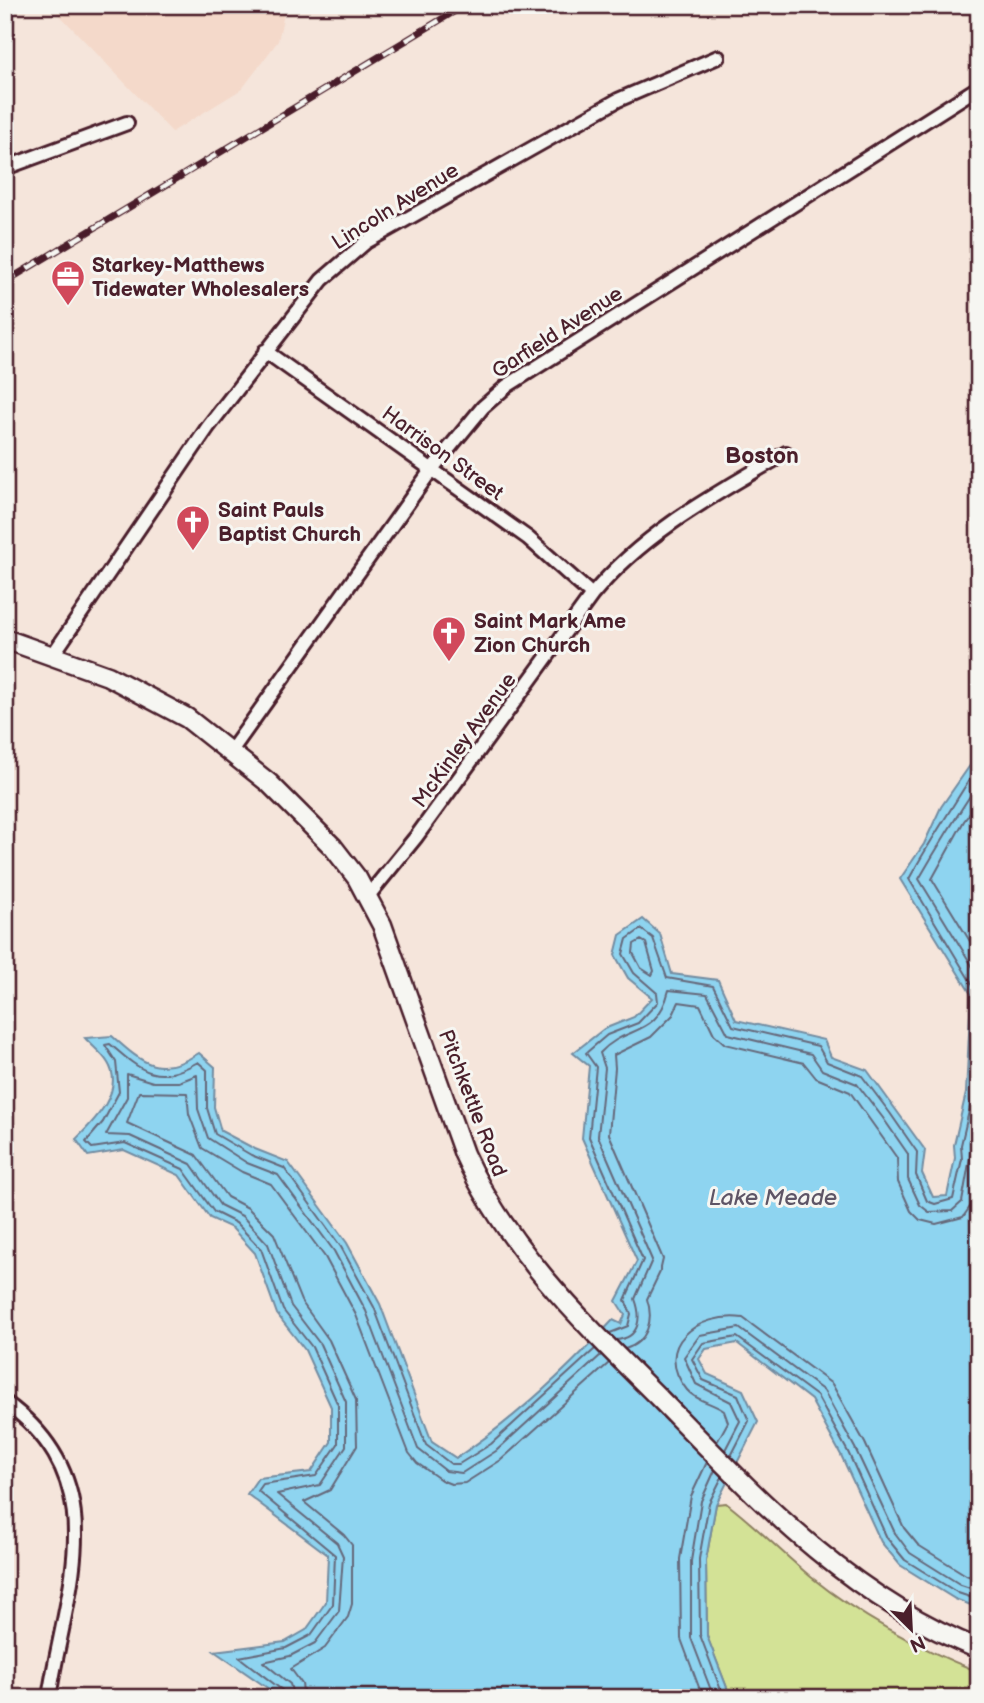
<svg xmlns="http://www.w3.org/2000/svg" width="984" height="1703" viewBox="0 0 984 1703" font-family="'Balsamiq Sans',sans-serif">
<rect width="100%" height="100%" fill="#f5e5db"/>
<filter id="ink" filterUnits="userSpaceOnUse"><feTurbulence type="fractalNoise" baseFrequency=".0143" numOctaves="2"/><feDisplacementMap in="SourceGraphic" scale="14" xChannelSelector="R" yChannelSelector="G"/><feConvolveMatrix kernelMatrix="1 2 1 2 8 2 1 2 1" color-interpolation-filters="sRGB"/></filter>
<g filter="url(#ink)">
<path fill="#f4d9ca" d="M50,5H286L278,41L242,89L172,132Z"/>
<path fill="#d3e296" stroke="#8e8060" stroke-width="2" d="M726,1503C756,1526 782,1553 811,1577C862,1618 918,1648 979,1672V1698H731L707,1636L706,1560L716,1504Z"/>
<path fill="#8ed4f0" stroke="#738ca1" stroke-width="2" d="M971,764H979V1608L955,1599L900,1565L881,1542L841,1455L811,1400L737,1343L706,1349L699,1359L707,1374L743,1390L758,1422L716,1504L706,1560L707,1636L731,1698H282L214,1651L285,1642L306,1630L326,1602L328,1555L247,1494L258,1478L311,1472L331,1442V1407L305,1350L277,1314L255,1253L232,1228L210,1218L179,1175L124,1150L88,1156L76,1139C94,1121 125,1091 108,1063C103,1054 92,1046 85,1038L112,1036C144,1065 160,1078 199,1053L215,1067L214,1107L221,1131L255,1149L288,1162L347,1243L380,1304L432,1442L456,1458C514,1420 566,1371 613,1320L621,1324L625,1315L616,1301L637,1261L582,1138L589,1066L573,1053L604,1029L634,1017L652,998L628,978L615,955L620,935L643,919L660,934L672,974L718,980L736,1020L824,1040L831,1057L867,1070L925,1150L922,1173L933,1197L947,1196L955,1158L954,1145L966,1093L971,994L900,879L924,844L941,807Z"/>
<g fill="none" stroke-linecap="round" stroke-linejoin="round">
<path stroke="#65677a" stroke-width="2" d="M979,782C958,814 938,846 919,879L979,977
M979,801L964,821L932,879L979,956
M641,940L646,943L654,971L652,975L641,968L633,953L634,944Z
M610,1333L628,1326L631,1314L625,1300L643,1260L589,1137L596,1067L586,1053L607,1035L638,1023L658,1002L657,993L634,973L623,954L627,939L641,929L653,938L667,978L713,986L733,1026L818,1046L827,1062L862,1076L890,1113L917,1152L916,1175L927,1201L935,1204L953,1199L962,1159L961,1145L973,1094L978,994L909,879C929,842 952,808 974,772L979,771
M616,1340C640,1338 642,1318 635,1299L652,1260L598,1136L605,1068L600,1053C626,1024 657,1039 669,990L707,994L728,1034L811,1054L822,1070L857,1084L883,1118L908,1154V1179L920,1205L929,1212L952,1211L962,1202L979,1108
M625,1349C648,1342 654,1320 647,1299L660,1272L663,1259L609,1134L615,1068L614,1055L651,1037L673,1015L679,1002L700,1005L714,1034L725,1044L804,1063L816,1078L850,1092L897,1158L898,1182L911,1211L920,1220L936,1224L963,1217L972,1204L979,1173
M717,1442L728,1422L724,1411C713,1403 696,1401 687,1390C651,1345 699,1312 743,1318L832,1384L865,1443L904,1528L918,1545L966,1575L979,1580
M725,1450L740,1421L731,1402L696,1384L684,1357L700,1335L739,1328L824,1391L855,1448L895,1533L910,1553L961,1585L979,1591
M731,1456L749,1421L738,1395L703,1380L692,1359L703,1343L737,1337L817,1396L848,1452L887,1538L905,1560L958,1593L979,1600
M722,1477L709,1503L699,1559L700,1635L724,1698
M285,1698L282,1690L239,1657L286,1648L311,1635L333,1604L335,1555L258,1491L263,1484L316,1476L338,1444V1405L312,1347L283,1310L261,1249L236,1223L214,1212L183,1169L125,1143L92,1148L86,1142L103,1122L119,1092L116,1062L105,1045L110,1044C143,1073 157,1085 198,1062L207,1070V1108L215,1134L251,1155L284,1168L341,1247L374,1307L426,1445L451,1464H459L491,1444L595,1349
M294,1698L290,1684L263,1662L290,1656L315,1643L339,1611L343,1556L337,1543L277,1494L320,1485L346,1446V1402L320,1344L291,1306L268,1244L242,1216L220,1205L191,1164L130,1136L106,1135L127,1097V1074L153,1082H179L197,1075L198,1109L208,1138L247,1163L278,1175L334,1251L366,1311L418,1449L446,1471L462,1473L496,1451L601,1355
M304,1698L302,1684L291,1669L325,1648L348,1617L352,1604V1545L344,1535L304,1502L330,1490L357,1446L356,1400L329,1340L301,1301L274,1234L248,1208L227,1197L196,1155L127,1123L139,1092L187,1093L189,1114L202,1148L242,1172L271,1184L325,1257L356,1315L409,1453L417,1463L441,1480L451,1484L465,1483L501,1460L609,1363
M703,1698L681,1639L680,1559L691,1496L707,1462
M714,1698L691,1638V1561L701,1501L715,1470"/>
<g stroke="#4a1f2b" stroke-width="18">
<path id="street" d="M5,168L127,123
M265,351L528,538L592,595
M52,656L208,427L322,280L366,242L618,100L718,57
M231,751L432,469L483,407L507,386L979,87
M368,896L416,837L592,595C645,531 716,494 786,453
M5,1402C117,1483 65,1589 49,1698"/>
</g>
<g stroke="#4a1f2b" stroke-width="23">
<path id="secondary" d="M5,639L108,676L187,718L269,783L333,847L357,878L382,925L464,1154C508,1251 587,1326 661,1400C756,1497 849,1598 979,1649"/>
</g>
<use href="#street" stroke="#f6f6f2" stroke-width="12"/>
<use href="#secondary" stroke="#f6f6f2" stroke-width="18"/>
<g stroke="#4a1f2b" stroke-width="7">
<path id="rail" d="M5,282L465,5"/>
</g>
<use href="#rail" stroke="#f6f6f2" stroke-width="4.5" stroke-dasharray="13" stroke-linecap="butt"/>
</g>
</g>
<defs>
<g id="office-pin" transform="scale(1.75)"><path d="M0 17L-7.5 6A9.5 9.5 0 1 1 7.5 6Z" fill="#d1495b" stroke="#f6f6f2"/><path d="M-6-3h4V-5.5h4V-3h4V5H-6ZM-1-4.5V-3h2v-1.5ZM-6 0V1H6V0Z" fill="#fff"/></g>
<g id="church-pin" transform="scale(1.75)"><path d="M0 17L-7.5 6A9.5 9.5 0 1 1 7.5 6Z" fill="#d1495b" stroke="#f6f6f2"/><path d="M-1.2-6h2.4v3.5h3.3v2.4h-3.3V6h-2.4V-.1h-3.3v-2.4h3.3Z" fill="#fff"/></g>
</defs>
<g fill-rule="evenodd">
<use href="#office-pin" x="68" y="277"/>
<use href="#church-pin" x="193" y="522"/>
<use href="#church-pin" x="449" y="633"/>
</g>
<g text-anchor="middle" stroke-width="6" stroke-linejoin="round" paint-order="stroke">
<g font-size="21" fill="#4a1f2b" stroke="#f6f6f2">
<text transform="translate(395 206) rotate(-32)" y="7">Lincoln Avenue</text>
<text transform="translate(557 332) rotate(-33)" y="7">Garfield Avenue</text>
<text transform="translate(443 453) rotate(36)" y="7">Harrison Street</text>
<text transform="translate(464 740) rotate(-54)" y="7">McKinley Avenue</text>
<text transform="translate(473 1103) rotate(69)" y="7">Pitchkettle Road</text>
</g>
<g font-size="21" font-weight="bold" fill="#4a1f2b" stroke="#f6f6f2" text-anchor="start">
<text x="92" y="272">Starkey-Matthews<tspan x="92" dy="24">Tidewater Wholesalers</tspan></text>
<text x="218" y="517">Saint Pauls<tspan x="218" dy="24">Baptist Church</tspan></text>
<text x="474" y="628">Saint Mark Ame<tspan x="474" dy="24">Zion Church</tspan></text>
</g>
<g font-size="23" font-weight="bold" fill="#4a1f2b" stroke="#f6f6f2">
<text x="762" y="463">Boston</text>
</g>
<g font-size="23" font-style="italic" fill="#5e5566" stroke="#f6f6f2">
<text x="773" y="1205">Lake Meade</text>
</g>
</g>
<rect width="984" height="1703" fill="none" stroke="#f6f6f2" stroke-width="28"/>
<rect x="14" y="14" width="956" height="1675" fill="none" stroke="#4a1f2b" stroke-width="2.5" filter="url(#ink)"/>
<g transform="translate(911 1629) rotate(156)" stroke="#f6f6f2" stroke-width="5" paint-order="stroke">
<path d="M0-5L12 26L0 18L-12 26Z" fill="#4a1f2b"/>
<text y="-10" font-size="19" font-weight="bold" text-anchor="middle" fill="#4a1f2b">N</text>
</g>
</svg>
